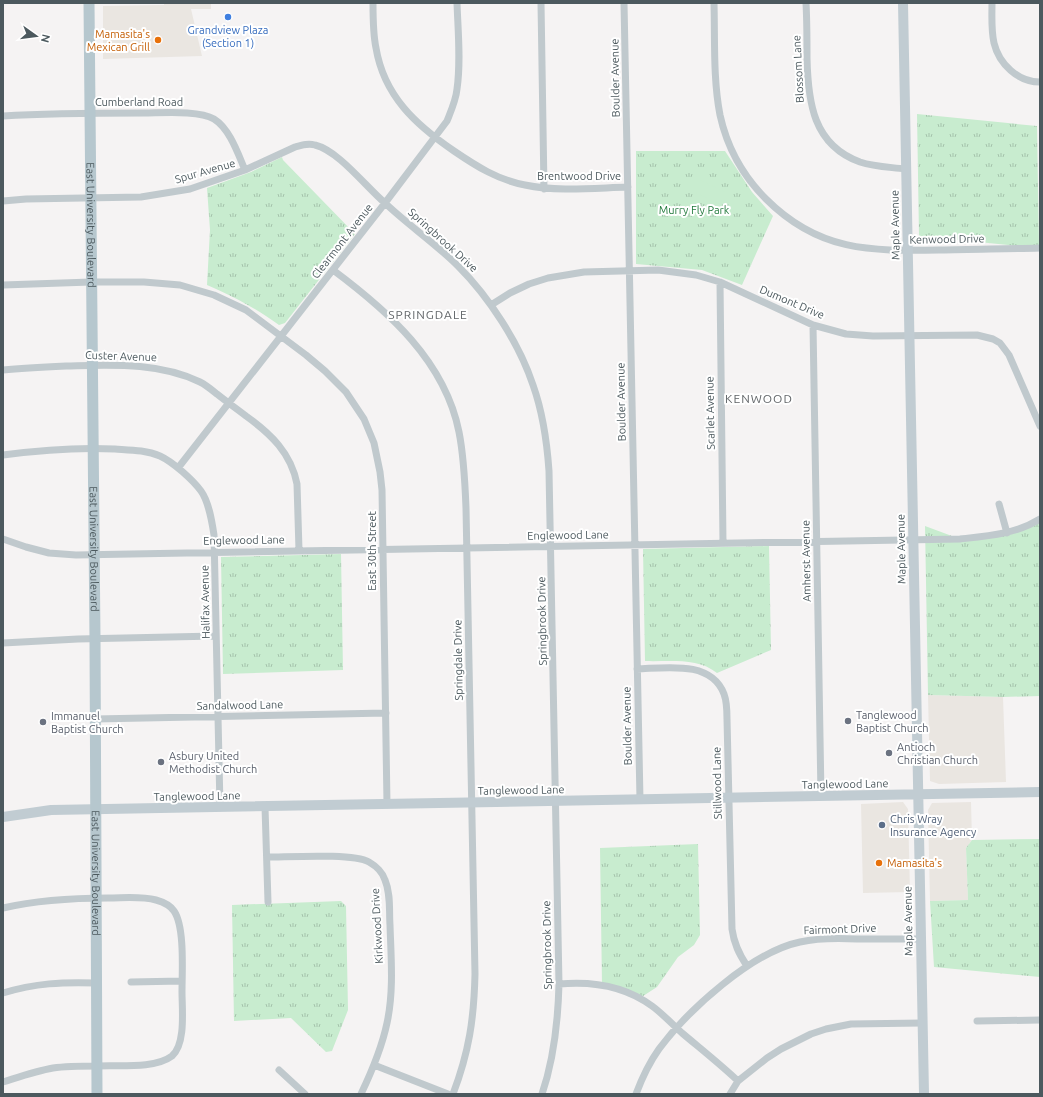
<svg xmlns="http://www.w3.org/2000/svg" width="1043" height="1097" viewBox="0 0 1043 1097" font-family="Ubuntu,sans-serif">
<defs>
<pattern id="grass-tufts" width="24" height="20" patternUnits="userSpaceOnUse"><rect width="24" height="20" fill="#c8eccf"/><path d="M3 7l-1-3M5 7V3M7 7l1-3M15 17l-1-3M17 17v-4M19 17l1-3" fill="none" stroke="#a5c2ab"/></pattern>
</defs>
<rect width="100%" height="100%" fill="#f5f3f3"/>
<path fill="#eae6e1" d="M164,3H211V9H191L202,56L103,59V6L164,5Z
M928,695L1003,697L1006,782L939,784L930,781Z
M903,802L908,809L910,892L863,893L861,804Z
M971,802L972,840L966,848L968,900L930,901L928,810L932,803Z"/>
<path fill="url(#grass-tufts)" d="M917,114L1037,126L1039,248L919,236Z
M636,151H725L752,192L773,216L742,285L702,270L636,264Z
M282,157L283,160L355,234L285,323L279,325C255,308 235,297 207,285L210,230L207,188L251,172Z
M1040,520V696L1003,697L928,695L925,526L960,539L983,537Z
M769,546L771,650L717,673C697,657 669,662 645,661L643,549Z
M341,554L343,670L223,674L221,557Z
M1040,839V977L934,967L930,901L968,900L966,848L972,840Z
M698,844L700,935L694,945L678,957L657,987L640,998L602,985L600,848Z
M341,901L346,906L348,1010L332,1051L326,1052L291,1018L234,1021L232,905Z"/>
<path fill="#c8eccf" d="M698,179L727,193L722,205L692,191Z"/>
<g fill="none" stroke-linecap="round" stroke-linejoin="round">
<path stroke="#c0c9cd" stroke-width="7" d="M373,3C373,18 373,34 376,48C384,96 416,125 454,151C476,166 498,180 525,185C558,192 594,188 628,187
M541,3L544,189
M624,3L640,800
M714,3C715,40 713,79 720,115C727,147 743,176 766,199C819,252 870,251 940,250C973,249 1007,249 1040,248
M806,3C807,21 807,40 807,58C808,102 813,145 860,162C875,167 890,167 905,169
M992,3C992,16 991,30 994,43C999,64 1018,82 1040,82
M3,116C50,113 97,113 144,113C162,113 199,110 214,119C230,129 238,154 245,170
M3,201L26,199L141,197L190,189L245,170L295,147C302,145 308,143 315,145C339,151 366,187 385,203C408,225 435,243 458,266C489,297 519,343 533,385C543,413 547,442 549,471L559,984C558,1022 554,1059 542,1094
M333,270C388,311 445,361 459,432C464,457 465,482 466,508L475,974C474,1019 469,1052 453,1094
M720,282L723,543
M3,285L91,282H144L180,285L214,295L246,310L306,355L325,371L346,392L364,419L374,443L380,472L382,490L387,804
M491,305L510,293L529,284L548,278L584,272L658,270L696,275L720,282L813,325L846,334L873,336L977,335L993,339L1000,343L1009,355L1040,426
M813,325L821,796
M3,370C24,368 45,367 66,366C112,365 158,362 200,382C206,385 212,390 217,394C227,402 237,409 246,416C271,434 291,453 297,484L299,550
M3,455C40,450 78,447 115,449C130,450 146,450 160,456C173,462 193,480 201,491C209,502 212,522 214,535L220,807
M178,468L385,203L447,121C451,111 456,100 457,89C461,62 458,31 457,3
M999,504L1007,533
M3,539L26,547L49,553L76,555L960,539C988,536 1016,534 1040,519
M3,643L78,639L216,636
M637,669C666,668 711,660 724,694C727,702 727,711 727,719L732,929C734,944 739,954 747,966
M95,719L386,713
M265,807L268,902
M267,857C289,857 353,853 369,862C376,866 383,873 385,880C391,894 389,911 390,925C391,957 394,991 387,1023C382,1047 372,1071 361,1094
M3,908C38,900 73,898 108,898C124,898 141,896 156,900C163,902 170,905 174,911C185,927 182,972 182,992C182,1009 186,1044 172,1056C155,1069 119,1065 98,1066C83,1066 67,1066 53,1068C36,1071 19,1077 3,1082
M131,982L182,981
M559,984C592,981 625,986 652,1006C663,1014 672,1024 682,1033C701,1049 720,1064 738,1081
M3,993C36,983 62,982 96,983
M977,1021L1040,1020
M374,1065L448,1094
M279,1070L305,1094
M636,1094C642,1078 649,1063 659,1049C688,1010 752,952 800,942C818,938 838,938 857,939C878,939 900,939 921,939
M730,1094L738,1081L767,1058L781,1049L811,1034L826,1029L851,1024L922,1023"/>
<path stroke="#c1ccd2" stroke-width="10" d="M903,3L924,1094
M3,817L51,810L1040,792"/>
<path stroke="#b6c7ce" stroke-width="11" id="s1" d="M89,3L95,639L97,1094"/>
</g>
<circle fill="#3f7fe0" stroke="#fff" stroke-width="1.5" cx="228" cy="17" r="4"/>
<g fill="#e8710a" stroke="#fff" stroke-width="1.5">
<circle cx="158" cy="40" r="4"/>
<circle cx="879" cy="863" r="4"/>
</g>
<g fill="#6b7280" stroke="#fff" stroke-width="1.5">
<circle cx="848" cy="721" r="4"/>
<circle cx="43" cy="722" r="4"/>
<circle cx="889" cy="753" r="4"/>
<circle cx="161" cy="762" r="4"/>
</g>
<circle fill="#5c6f8a" stroke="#fff" stroke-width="1.5" cx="882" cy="825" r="4"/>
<g text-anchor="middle" stroke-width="4" stroke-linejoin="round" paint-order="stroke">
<g font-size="11" fill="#366cbe" stroke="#fff">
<text x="228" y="34">Grandview Plaza<tspan x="228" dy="13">(Section 1)</tspan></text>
</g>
<g font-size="11" fill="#c56008" stroke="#fff" text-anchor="end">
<text x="150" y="38">Mamasita's<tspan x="150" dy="13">Mexican Grill</tspan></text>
<text x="887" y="867" text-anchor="start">Mamasita's</text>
</g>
<g font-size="11" fill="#4c595e" stroke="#fff">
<text transform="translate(798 69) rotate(-93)" y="4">Blossom Lane</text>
<text transform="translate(615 78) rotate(-91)" y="4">Boulder Avenue</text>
<text x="139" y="106">Cumberland Road</text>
<text transform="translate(205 171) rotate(-16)" y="4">Spur Avenue</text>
<text x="579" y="180">Brentwood Drive</text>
<text dy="4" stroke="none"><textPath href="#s1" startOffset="222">East University Boulevard</textPath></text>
<text transform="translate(895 225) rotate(-91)" y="4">Maple Avenue</text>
<text transform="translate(947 239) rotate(-1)" y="4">Kenwood Drive</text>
<text transform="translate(443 240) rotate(42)" y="4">Springbrook Drive</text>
<text transform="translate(342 241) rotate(-52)" y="4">Clearmont Avenue</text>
<text transform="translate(792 302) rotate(23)" y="4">Dumont Drive</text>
<text transform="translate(121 356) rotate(2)" y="4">Custer Avenue</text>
<text transform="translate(621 402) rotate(-91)" y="4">Boulder Avenue</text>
<text transform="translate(710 413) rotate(-91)" y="4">Scarlet Avenue</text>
<text transform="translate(568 535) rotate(-1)" y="4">Englewood Lane</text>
<text transform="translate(244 540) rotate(-1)" y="4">Englewood Lane</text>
<text dy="4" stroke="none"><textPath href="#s1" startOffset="546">East University Boulevard</textPath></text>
<text transform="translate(901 549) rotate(-91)" y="4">Maple Avenue</text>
<text transform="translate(372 551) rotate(-90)" y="4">East 30th Street</text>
<text transform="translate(806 561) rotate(-91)" y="4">Amherst Avenue</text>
<text transform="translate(205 602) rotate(-91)" y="4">Halifax Avenue</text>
<text transform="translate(542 621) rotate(-91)" y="4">Springbrook Drive</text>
<text transform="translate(458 660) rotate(-91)" y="4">Springdale Drive</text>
<text transform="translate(240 705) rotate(-1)" y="4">Sandalwood Lane</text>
<text transform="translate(627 726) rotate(-91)" y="4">Boulder Avenue</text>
<text transform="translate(717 783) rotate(-91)" y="4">Stillwood Lane</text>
<text transform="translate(845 784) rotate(-1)" y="4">Tanglewood Lane</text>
<text transform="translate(521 790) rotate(-1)" y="4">Tanglewood Lane</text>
<text transform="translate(197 796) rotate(-1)" y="4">Tanglewood Lane</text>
<text dy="4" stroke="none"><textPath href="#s1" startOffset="870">East University Boulevard</textPath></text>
<text transform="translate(908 921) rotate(-91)" y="4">Maple Avenue</text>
<text transform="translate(377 926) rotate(-93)" y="4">Kirkwood Drive</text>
<text transform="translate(840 929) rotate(-2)" y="4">Fairmont Drive</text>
<text transform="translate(547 945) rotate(-91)" y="4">Springbrook Drive</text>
</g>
<g font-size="11" fill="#237a3d" stroke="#fff">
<text x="694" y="214">Murry Fly Park</text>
</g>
<g font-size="11" fill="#5b616d" stroke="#fff" text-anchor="start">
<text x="856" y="719">Tanglewood<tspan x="856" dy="13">Baptist Church</tspan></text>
<text x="51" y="720">Immanuel<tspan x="51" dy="13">Baptist Church</tspan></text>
<text x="897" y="751">Antioch<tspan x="897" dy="13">Christian Church</tspan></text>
<text x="169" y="760">Asbury United<tspan x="169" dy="13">Methodist Church</tspan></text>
</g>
<g font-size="11" fill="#4e5e75" stroke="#fff" text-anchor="start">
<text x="890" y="823">Chris Wray<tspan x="890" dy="13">Insurance Agency</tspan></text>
</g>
<g font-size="12" letter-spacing="1" fill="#606467" stroke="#fff">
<text x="428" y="319">SPRINGDALE</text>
<text x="759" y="403">KENWOOD</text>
</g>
</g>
<rect width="1043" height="1097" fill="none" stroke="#4c595e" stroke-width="8"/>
<g transform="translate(36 36) rotate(104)" stroke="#ffffff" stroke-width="3" paint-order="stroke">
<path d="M0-3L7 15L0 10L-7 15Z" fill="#4c595e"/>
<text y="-6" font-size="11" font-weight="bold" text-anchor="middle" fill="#4c595e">N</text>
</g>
</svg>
